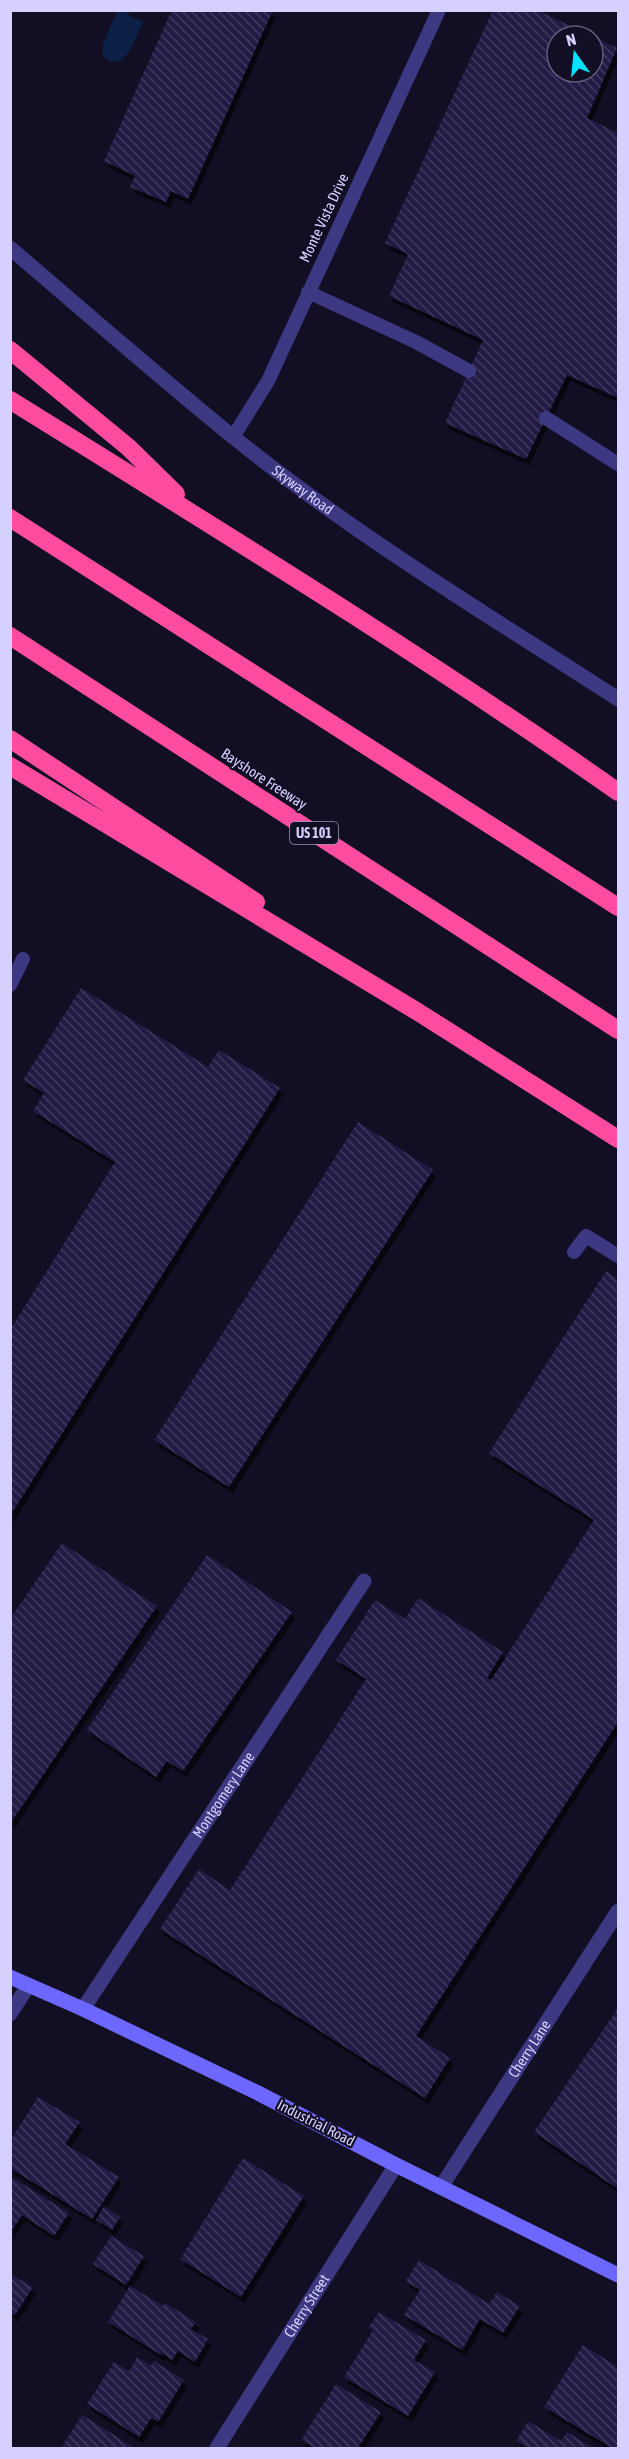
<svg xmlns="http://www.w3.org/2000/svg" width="629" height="2459" viewBox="0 0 629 2459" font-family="'Asap Condensed',sans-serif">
<defs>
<pattern id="building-back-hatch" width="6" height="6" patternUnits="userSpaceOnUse" patternTransform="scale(1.5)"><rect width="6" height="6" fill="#231a44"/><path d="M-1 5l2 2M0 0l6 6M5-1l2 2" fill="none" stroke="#423a60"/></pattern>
<filter id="shadow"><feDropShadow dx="3.5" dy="6" stdDeviation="0" flood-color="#0009"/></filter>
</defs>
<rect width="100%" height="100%" fill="#120e23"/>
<path fill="#0c2145" d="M117,11H130L128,15L143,22C136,37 123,79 102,54L103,44Z"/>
<path fill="url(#building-back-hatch)" filter="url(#shadow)" d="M172,10H273L188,199L171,191L166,202L130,187L135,176L104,161Z
M493,10H537L592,36H557V72H593V36L617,48L587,118L618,133V398L567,375L526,459L445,423L483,340L389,296L408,254L385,243Z
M81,988L208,1067L219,1050L280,1088L10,1516V1330L115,1162L33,1111L44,1093L23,1080Z
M358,1122L433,1170L229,1487L154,1440Z
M606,1271L618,1279V1722L416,2036L450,2058L425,2098L160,1929L199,1869L230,1890L366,1679L336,1660L375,1600L405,1619L418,1598L503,1652L487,1678L491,1680L594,1520L489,1453Z
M62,1543L157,1606L10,1824V1619Z
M207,1555L292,1612L183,1771L167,1761L156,1777L87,1730Z
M618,2008V2189L534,2132Z
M38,2097L80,2122L65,2144L119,2177L92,2219L10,2168V2141Z
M243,2158L304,2196L241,2297L180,2259Z
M10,2176L69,2213L54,2236L22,2215L10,2233Z
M104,2206L120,2217L112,2230L96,2220Z
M111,2236L144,2256L126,2285L93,2264Z
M419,2260L489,2304L497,2292L520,2306L503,2333L480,2319L462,2350L404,2315L420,2290L406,2281Z
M10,2274L33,2287L15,2315L10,2312Z
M130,2286L163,2306L165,2303L196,2322L191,2329L208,2339L195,2362L178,2351L172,2360L162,2353L161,2355L108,2322Z
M379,2312L426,2340L414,2360L435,2372L408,2416L344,2377L373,2330L369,2327Z
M583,2345L618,2367L617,2448H612L544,2407Z
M137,2357L151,2366L154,2361L184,2380L158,2422L151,2418L139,2437L87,2404L114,2362L129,2371Z
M336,2384L381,2412L358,2448H315L301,2440Z
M82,2415L132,2446L131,2448H61Z
M528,2421L561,2441L567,2432L593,2448H528L516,2441Z"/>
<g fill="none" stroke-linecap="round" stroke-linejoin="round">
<path stroke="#3c3982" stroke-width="14" d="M308,292L416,342L469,371
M546,418L618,464
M233,437L268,381L439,10
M10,985L23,959
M574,1252L586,1236L618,1256"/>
<g stroke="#3c3982" stroke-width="15">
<path id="s1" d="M83,2009L364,1581"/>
<path d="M10,2014L28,1986"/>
<path id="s2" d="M441,2187L618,1911"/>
<path id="s3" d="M217,2448L396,2165"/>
</g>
<path stroke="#3c3982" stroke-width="15" id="s4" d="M10,248C84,311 157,375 232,436C353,534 488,615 618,699"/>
<path stroke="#6c68ff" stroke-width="15" d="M10,1977L83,2009L258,2093L396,2165L618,2275"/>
<path stroke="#ff4ca1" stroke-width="18" d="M10,350L128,447L176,494
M10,400C214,527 422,654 618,792
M10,518L618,907
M10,636L618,1030
M10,739L256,902
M10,766L418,1012L618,1139"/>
</g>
<g text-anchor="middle" stroke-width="4.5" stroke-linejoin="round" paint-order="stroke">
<rect fill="#120e23" stroke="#9b96bd" stroke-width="1.5" x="290" y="822" width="48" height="22" rx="4.5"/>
<g font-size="14" font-weight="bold" fill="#d6d0ff">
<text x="314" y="838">US 101</text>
</g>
<g font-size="15" fill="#d6d0ff" stroke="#120e23">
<text transform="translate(324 218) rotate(-65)" y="5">Monte Vista Drive</text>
<text dy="5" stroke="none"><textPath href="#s4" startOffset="380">Skyway Road</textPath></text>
<text transform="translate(264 779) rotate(33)" y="5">Bayshore Freeway</text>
<text dy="5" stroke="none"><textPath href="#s1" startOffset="256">Montgomery Lane</textPath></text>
<text dy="5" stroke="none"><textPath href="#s2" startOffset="164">Cherry Lane</textPath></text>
<text transform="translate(316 2123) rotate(27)" y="5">Industrial Road</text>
<text dy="5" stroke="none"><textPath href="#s3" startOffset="168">Cherry Street</textPath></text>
</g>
</g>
<rect width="629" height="2459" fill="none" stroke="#d6d0ff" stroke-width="24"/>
<g transform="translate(575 54) rotate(345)"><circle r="28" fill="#120e23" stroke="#605c7b" stroke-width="1.5"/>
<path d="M0-4.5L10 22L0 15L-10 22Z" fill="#01e2fb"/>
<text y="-9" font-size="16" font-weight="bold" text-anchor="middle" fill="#d6d0ff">N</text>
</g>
</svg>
